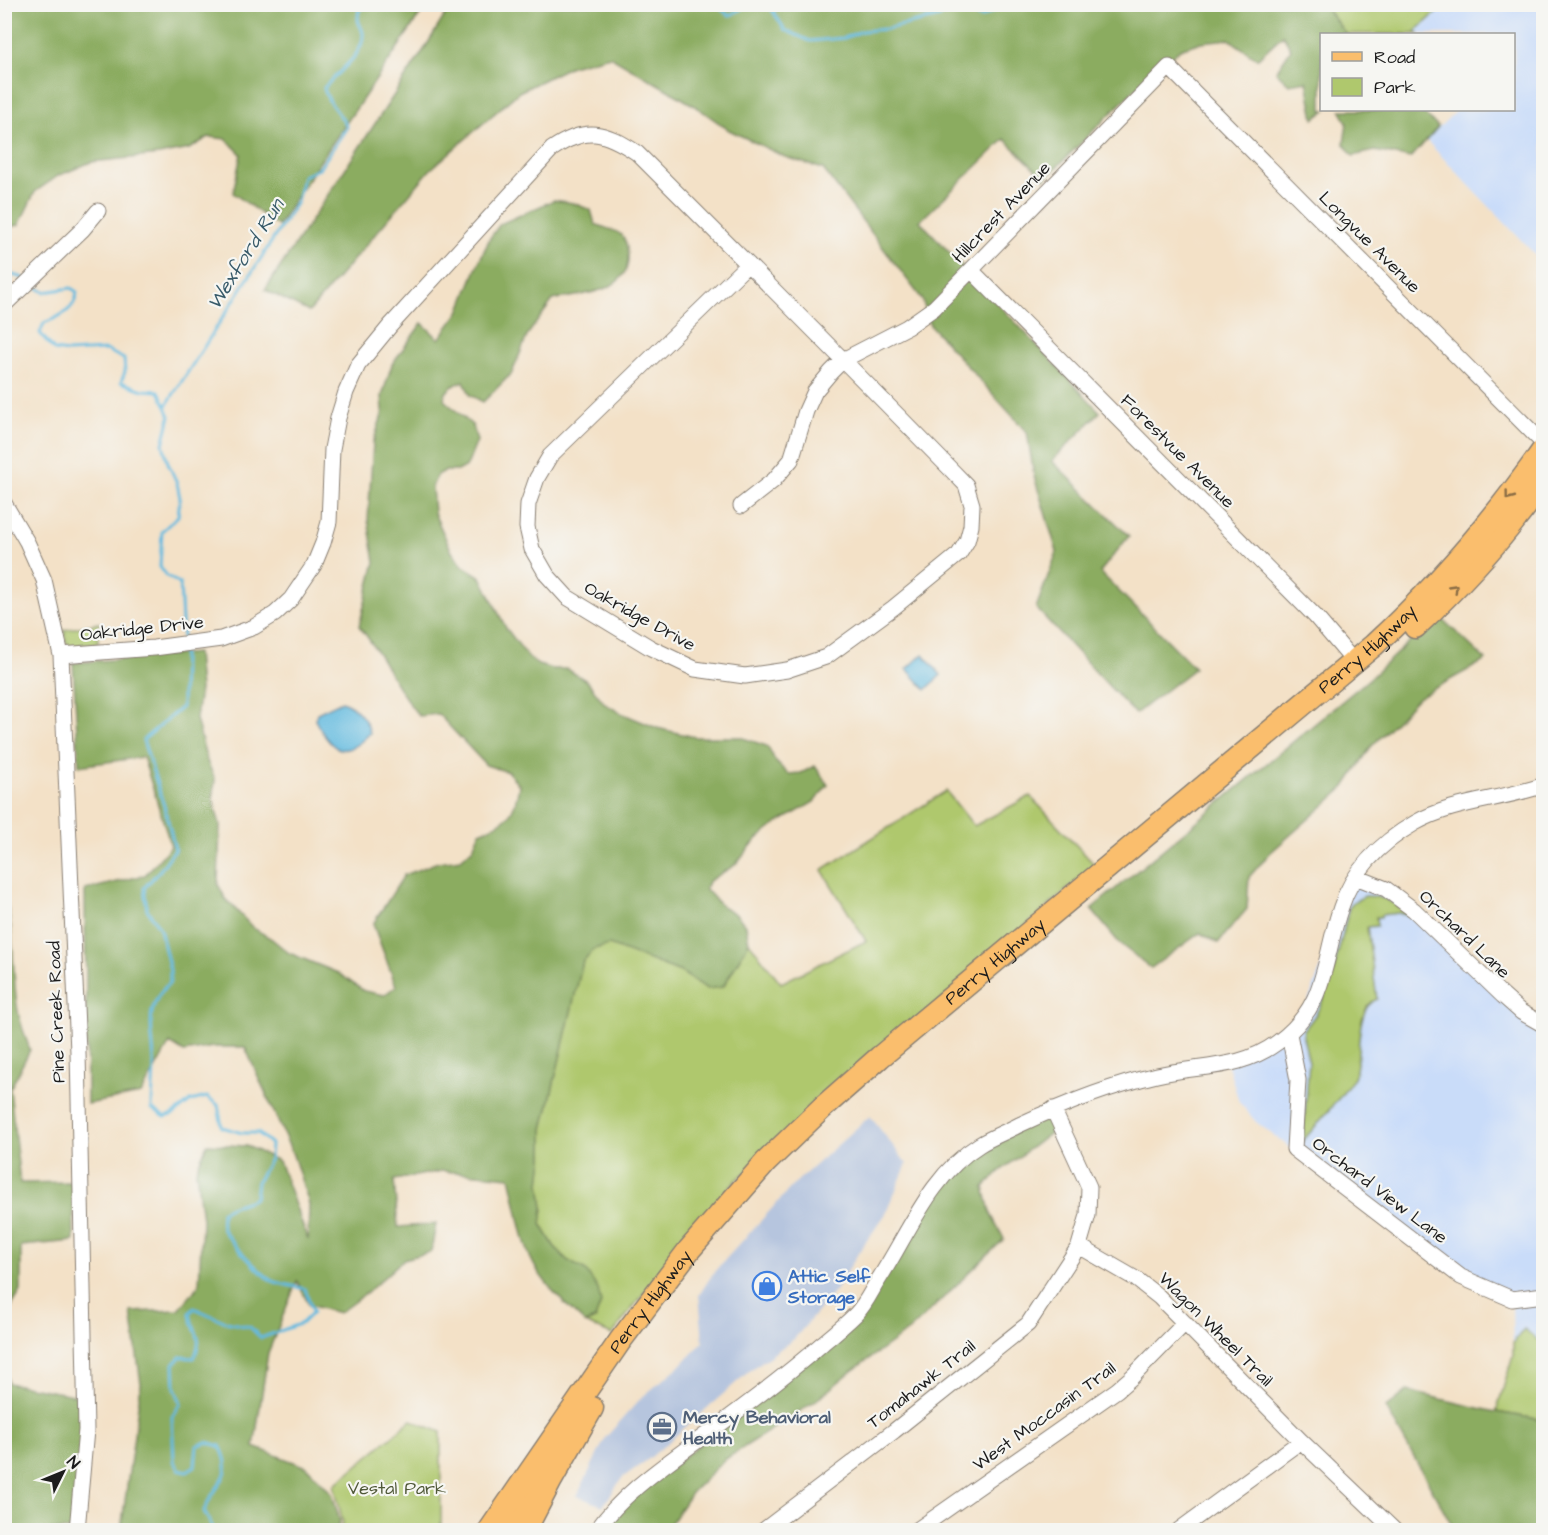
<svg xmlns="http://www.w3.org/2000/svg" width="1548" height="1535" viewBox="0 0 1548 1535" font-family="'Architects Daughter',sans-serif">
<rect width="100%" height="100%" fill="#f6f6f2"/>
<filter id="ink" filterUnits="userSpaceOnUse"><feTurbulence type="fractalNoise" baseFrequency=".0167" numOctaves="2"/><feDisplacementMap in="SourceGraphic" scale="12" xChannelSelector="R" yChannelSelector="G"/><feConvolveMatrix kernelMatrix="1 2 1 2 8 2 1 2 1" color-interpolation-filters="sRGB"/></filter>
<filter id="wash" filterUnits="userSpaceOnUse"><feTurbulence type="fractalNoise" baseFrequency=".008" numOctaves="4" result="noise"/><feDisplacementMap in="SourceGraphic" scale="24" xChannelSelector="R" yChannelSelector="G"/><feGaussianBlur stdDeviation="1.35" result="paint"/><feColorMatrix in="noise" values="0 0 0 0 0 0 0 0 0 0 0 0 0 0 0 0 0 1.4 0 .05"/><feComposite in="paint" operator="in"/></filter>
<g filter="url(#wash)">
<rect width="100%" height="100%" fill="#f3e1c7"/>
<path fill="#c9dcf9" d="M1445,5H1543V263L1426,140L1457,110H1514V34H1419L1416,31Z
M1356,877L1386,889L1543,1025V1344L1524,1329L1513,1343L1512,1299L1461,1277L1256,1122L1239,1102L1228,1065L1300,1022Z"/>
<path fill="#b6c5de" d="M870,1116L907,1164L885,1215L862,1247L835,1291L794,1339L753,1368L650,1458L622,1478L603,1506L577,1496L606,1437L641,1398L683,1363L703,1342L699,1295L714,1272L795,1183Z"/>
<path fill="#afc86d" stroke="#667244" stroke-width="1.5" d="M1323,5H1445L1416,31L1419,34H1346Z
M99,623L98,643L67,647L64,630Z
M946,791L974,826L1030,796L1095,865L731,1185L681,1244L612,1335L585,1323L596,1319L586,1271L567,1260L554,1246L541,1224L543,1208L540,1183L543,1158V1129L583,961L594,949L609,944L681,972L707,989L724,986L749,942L781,983L866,941L822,870Z
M1365,896C1383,895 1395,903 1409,915L1399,913L1381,915V917H1376L1377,926L1367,927L1377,999C1354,1008 1361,1055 1355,1075C1351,1087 1313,1128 1303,1141L1309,1062L1303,1037L1304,1030L1316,1014L1324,998L1333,974L1349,908L1353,902Z
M1524,1329L1543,1344V1420L1496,1412L1513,1356V1343Z
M411,1420L441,1432V1530H340L343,1523L334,1485Z"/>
<path fill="#8bac60" stroke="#54643e" stroke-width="1.5" d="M1323,4L1346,34H1322V110H1326L1314,119L1307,81L1289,84L1276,72L1291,49L1283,35L1257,59L1229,39L1201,42L1180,49L1133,91L1045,179L1005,139L920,221L1100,412L1052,461L1129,536L1100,572L1195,668L1135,714L1036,608L1057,552L1034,476L1027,432L930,325L922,299L823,169L785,157L729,130L695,106L610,56L571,66L519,92L430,170L309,312L265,290L425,48L451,5Z
M4,5L5,4L426,5C378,80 325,150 278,226L233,193L241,154L226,139L209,137L189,149L159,155L91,162L58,176L35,192L19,225L5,228Z
M1340,110H1420L1438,127L1411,158L1375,151L1353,156L1344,144L1347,122Z
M554,200L573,203L591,210L595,224C616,233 626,228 628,255C631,294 579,294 553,300L528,334L512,373L483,402L470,395L464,381C454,385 445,389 444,400L473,426L477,441L467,466L458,471H445L437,475L432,487L434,513L452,552L463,566L481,577L506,628L528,657L538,665L553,669H567L587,681L605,704L621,713L657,728L695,737H740L767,746L776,762L788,774L801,773L815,766L828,785L814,802L778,823L756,840L735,865L709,881L705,888L719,904L737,915L746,926L749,942L723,987L707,989L681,972L609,945L594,949L583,961L543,1129V1159L540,1183L543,1208L541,1224L554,1246L567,1260L586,1271L598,1289L601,1303L595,1319L585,1323C566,1305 542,1283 531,1259C520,1234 517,1204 510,1177L442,1171L394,1180L398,1227L436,1224L431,1252L404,1259L370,1290L339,1313L309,1305L297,1281L268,1353L254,1447L307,1467L332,1493L340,1522L336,1530H121L141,1384L131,1312L179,1310L199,1285L202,1220L196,1170L207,1144L247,1146L279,1161L308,1240L309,1204L293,1155L245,1047H213L184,1052L170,1043L141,1094L87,1104L85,890L145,875L171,846L143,757L79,766L73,663L197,653L200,689L196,719L207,761L215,779L213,799L220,825L218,884L225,898L253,928L272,939L289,953L338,973L364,991L384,995L396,986L373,924L404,875L438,862L461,859L473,848L480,832C508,821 515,815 519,785L508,772L486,765L438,714L419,716C395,688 382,654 359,626L375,562L368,520L373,443L383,412L382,396L392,364L422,323L439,339L459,312L478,264L490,238L500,224Z
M1438,615L1486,660L1419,697L1370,748L1345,787L1270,853L1249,877L1247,909L1218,943L1200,933L1151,968L1120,944L1091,909L1369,679Z
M5,898C15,933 12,970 17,1005C19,1021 25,1035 30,1050L10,1089L20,1183L73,1182L74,1241L21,1246V1291L5,1317Z
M1053,1109L1061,1125L999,1172L984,1187L990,1212L1004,1239L910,1330L852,1371L814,1402L724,1460L691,1493L666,1530H597L600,1526L858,1313L953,1166Z
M4,1357L8,1383L85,1397L77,1530H5Z
M1407,1391L1496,1412L1543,1420V1530H1455L1386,1408Z"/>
<path fill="#62badf" stroke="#3f6b7e" stroke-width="1.5" d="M923,654L941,675L926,690L907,669Z
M342,701C355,706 367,719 370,733C343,762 331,750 315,720L317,713Z"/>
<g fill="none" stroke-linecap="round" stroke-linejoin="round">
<path stroke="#62badf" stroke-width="3" d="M716,4L729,16L744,7L755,4
M765,4L769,5L785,30L810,41L844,38L862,31L886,29L939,17L953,7L981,17L1008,4
M4,273L21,277L25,280
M33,285L44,292L71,288L77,292C76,310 59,317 44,323L40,333L54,350L68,352L106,350L124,359L125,372L121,382L143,390L159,391L170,416L163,444L168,463L177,483L180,498L178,516L162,531L160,567L167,576L180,584L183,640
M166,406L297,202L303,176L319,169L347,127C340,113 327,103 324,88C336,73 365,55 363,33C361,23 356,25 359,10L367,4
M183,649L182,707L143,740L165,809L175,849L161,869L144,888L147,909L160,929L170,970V982C142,1009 153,1028 154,1062C154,1078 152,1093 152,1109L165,1117L174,1114L191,1101L207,1097L218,1105L222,1127L242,1133H258L271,1144L270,1159L257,1182L255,1198C242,1205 233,1203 222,1212C222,1217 221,1222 222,1227C225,1237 263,1276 273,1281C283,1285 295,1286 305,1289L313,1312L302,1323L261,1338L250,1327L226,1322L194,1308L190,1313C192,1333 205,1334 194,1358L180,1357L174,1364L175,1388L181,1403L172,1417L174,1461L179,1469L187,1471L195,1466L197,1446L207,1442L220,1446C237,1478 215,1482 204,1511L214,1530"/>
</g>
</g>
<g filter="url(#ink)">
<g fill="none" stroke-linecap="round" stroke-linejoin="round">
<g stroke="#887e72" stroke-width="17">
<path id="minor" d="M971,270L1315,616L1355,663
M4,305L83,229L98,211
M4,503L27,542L44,580L61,655L78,1052L86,1430L77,1530
M741,506L774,480L791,460L806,411L815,391L831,372L843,360L907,327L934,308L1169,67L1544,444
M61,655L154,648L221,639L254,627L275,614L291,599L314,565L323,543L329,522L332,449L338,418L346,392L358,365L390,326L552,149C586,126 604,131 637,153C747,263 857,373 966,485L972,505L971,526L967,541L959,554L893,608L826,657L787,670L745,676L695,669L651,648L567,597L547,575L532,549L527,527L528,504L537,478L550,456L748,264
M1356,877L1386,889L1414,910L1503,996L1521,1012L1544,1025
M1289,1034L1298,1080L1294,1149L1461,1277L1512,1299L1544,1295
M1079,1246L1136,1279L1159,1297L1301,1441L1394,1530
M597,1530C622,1494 662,1467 697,1441C740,1410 783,1378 823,1343C834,1334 846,1324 856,1314C865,1305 871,1292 877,1282C908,1235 930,1175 979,1145C992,1137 1006,1132 1019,1125C1064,1104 1109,1086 1157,1075C1200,1065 1241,1070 1278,1042C1329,1004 1322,961 1341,907C1353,870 1382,842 1415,823C1453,801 1503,800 1544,785
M764,1530L894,1431L1028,1324L1079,1246L1088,1215L1089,1187L1053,1109
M917,1530L1117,1390L1132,1377L1185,1323
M1179,1530L1301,1441"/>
</g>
<g stroke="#887e72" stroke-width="22">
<path id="major" d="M513,1530L551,1456"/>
</g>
<g stroke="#887e72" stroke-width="25">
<g id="highway">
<path d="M1415,627C1462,583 1507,534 1544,481"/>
<path id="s1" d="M490,1530L620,1341L689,1250L766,1162L822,1108L880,1057L1374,645C1438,586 1494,520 1544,449"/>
<path d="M525,1530L551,1480L592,1408"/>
</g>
</g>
<use href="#minor" stroke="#fff" stroke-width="15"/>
<use href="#major" stroke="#fabe6d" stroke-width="20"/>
<use href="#highway" stroke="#fabe6d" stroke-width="22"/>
</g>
<defs><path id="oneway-chevron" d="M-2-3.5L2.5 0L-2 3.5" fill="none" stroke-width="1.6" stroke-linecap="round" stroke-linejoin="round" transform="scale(1.5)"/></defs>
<g stroke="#8b6d44">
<use href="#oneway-chevron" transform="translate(1509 496) rotate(127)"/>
<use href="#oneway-chevron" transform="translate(1454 588) rotate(-46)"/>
</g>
</g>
<defs>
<g id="shop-ring" transform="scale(1.5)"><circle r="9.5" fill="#f6f6f2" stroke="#3f7fe0" stroke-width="1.5"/><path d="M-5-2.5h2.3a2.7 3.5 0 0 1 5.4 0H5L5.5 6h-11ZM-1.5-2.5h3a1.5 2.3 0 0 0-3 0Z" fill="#3f7fe0"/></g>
<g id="office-ring" transform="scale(1.5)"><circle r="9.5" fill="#f6f6f2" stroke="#5c6f8a" stroke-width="1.5"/><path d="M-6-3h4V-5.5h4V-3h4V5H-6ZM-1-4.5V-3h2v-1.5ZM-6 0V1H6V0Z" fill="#5c6f8a"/></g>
</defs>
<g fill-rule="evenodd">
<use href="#shop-ring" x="767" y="1286"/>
<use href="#office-ring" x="662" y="1427"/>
</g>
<g text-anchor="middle" stroke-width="4.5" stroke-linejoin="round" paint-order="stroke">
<g font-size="18" fill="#1c1c1c" stroke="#f6f6f2">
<text transform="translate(1001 212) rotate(-46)" y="6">Hillcrest Avenue</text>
<text transform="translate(1370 242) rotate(45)" y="6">Longvue Avenue</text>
<text transform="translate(1178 451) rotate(45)" y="6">Forestvue Avenue</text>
<text transform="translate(640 616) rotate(29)" y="6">Oakridge Drive</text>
<text transform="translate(142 628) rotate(-6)" y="6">Oakridge Drive</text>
<text dy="6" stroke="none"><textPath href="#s1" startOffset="1251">Perry Highway</textPath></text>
<text transform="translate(1465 934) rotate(44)" y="6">Orchard Lane</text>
<text dy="6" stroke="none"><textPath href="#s1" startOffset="765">Perry Highway</textPath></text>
<text transform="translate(56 1012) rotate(-92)" y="6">Pine Creek Road</text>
<text transform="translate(1380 1190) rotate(37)" y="6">Orchard View Lane</text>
<text dy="6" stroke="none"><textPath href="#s1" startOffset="279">Perry Highway</textPath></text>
<text transform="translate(1216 1329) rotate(45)" y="6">Wagon Wheel Trail</text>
<text transform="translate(921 1384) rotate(-38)" y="6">Tomahawk Trail</text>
<text transform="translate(1044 1416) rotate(-36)" y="6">West Moccasin Trail</text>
</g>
<g font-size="18" font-weight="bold" fill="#366cbe" stroke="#f6f6f2" text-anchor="start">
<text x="788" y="1282">Attic Self<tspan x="788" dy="21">Storage</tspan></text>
</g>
<g font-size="18" font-weight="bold" fill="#4e5e75" stroke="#f6f6f2" text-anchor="start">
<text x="683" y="1423">Mercy Behavioral<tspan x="683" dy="21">Health</tspan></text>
</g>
<g font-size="18" fill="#4f5838" stroke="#f6f6f2">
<text x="397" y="1494">Vestal Park</text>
</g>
<g font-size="20" font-style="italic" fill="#385b6a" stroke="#f6f6f2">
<text transform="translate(245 254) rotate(-58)" y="7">Wexford Run</text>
</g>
</g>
<rect width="1548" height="1535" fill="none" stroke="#f6f6f2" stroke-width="24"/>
<rect x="1320" y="33" width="195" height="78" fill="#f6f6f2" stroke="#9f9f9c" stroke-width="1.5"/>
<rect x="1332" y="52" width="30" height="9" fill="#fabe6d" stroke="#9f9f9c" stroke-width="1.5"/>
<text x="1374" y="63" font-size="18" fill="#1c1c1c">Road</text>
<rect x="1332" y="78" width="30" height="18" fill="#afc86d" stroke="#9f9f9c" stroke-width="1.5"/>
<text x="1374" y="93" font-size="18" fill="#1c1c1c">Park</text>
<g transform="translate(63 1472) rotate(47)" stroke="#f6f6f2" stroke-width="4.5" paint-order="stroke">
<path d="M0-4.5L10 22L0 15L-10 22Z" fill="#1c1c1c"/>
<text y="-9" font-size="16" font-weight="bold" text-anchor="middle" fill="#1c1c1c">N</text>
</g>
</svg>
